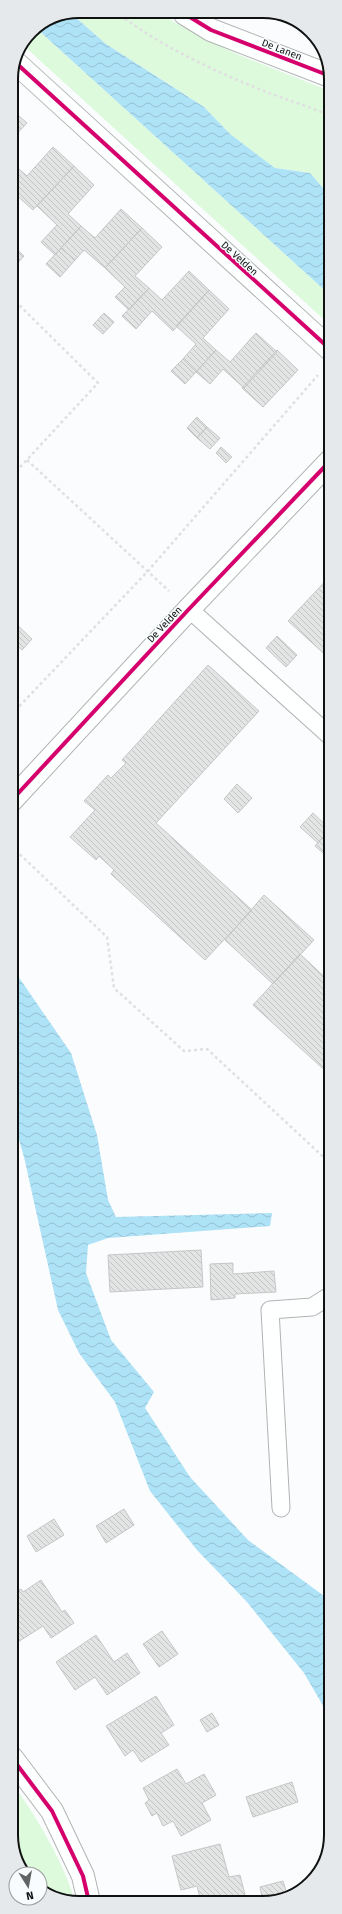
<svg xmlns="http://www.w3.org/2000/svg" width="342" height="1914" viewBox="0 0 342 1914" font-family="'Fira Sans',sans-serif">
<defs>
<pattern id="water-waves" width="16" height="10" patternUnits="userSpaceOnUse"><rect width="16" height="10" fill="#aee2f7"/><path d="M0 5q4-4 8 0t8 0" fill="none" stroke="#95c1d3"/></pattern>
<pattern id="building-back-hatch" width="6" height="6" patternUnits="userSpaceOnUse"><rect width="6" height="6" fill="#e3e4e4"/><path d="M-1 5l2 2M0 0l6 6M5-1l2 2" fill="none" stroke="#c2c3c3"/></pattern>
</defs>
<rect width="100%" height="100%" fill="#fafcfd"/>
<path fill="#ddfadd" d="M162,15L203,38L239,55L330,91V196L310,173L275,168L230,134L204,107L106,44L74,16Z
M36,28L331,296V326L24,46L31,31Z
M12,1783C35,1814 65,1864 75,1902H66L40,1887V1874H25L12,1843Z"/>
<path fill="url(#water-waves)" d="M53,16H74L106,44L204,107L230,134L275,168L310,173L330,196L331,296L36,28Z
M11,966L71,1053L97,1135L108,1200L116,1217L272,1213L270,1226L108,1238L88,1245L86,1273L111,1340L154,1392L145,1408L190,1477L248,1540L324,1596L331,1599V1724L322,1704L304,1673L247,1602L197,1550L150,1491L115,1402L79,1353L58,1310L24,1157L11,1112Z"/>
<path fill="url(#building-back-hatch)" stroke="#c6c6c7" d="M11,109L27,123L11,140Z
M53,147L74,166L33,210L13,192L11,194V167L13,164L27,176Z
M74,166L94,185L68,214L81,226L55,255L41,242L57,225L37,206Z
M121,209L142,228L105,268L84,250L75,260L61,248L81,226L95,238Z
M142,228L162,247L135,276L149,288L129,310L115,297L125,287L105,268Z
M11,244L24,256L14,267L11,265Z
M61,248L75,260L60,277L46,264Z
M189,271L209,290L173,331L152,311L136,329L122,316L149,288L162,300Z
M209,290L229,309L203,338L216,350L196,372L183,359L196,344L176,326Z
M104,313L114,322L103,334L93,325Z
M256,333L277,352L244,388L223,369L210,384L196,372L216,350L230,362Z
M277,350L298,370L263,407L242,388Z
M183,359L196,372L185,384L171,371Z
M197,417L207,427L197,438L187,428Z
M207,427L220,438L210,449L197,438Z
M221,447L232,457L226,463L216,453Z
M331,575V660L288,621Z
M11,619L32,639L22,650L11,640Z
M277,636L297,655L286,667L266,648Z
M208,665L259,711L156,823L252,910L205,960L111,874L114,870L99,856L96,860L70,837L95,810L84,801L108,775L111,778L126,763L122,760Z
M237,784L252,798L238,813L224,799Z
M313,813L330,829L318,843L300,827Z
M330,829L331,856L329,858L315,846Z
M264,895L314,940L273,984L225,940Z
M300,954L331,983V1076L253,1005Z
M201,1250L203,1287L110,1292L108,1255Z
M233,1263V1274L274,1271L276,1292L235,1294V1298L211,1300L210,1264Z
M124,1509L134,1525L106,1543L96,1526Z
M54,1519L64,1535L36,1552L27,1536Z
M41,1580L62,1612L65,1610L74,1623L51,1638L43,1626L18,1642L12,1632V1628L15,1626L12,1620L11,1595L21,1589L23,1592Z
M162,1631L178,1654L159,1667L143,1644Z
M96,1635L114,1662L127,1653L140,1673L107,1695L95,1677L75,1690L56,1662Z
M156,1696L174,1725L161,1733L169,1745L141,1762L133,1750L125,1756L106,1726Z
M212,1713L219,1725L207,1732L200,1720Z
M177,1769L186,1784L204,1774L216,1795L202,1803L211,1820L181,1836L173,1821L163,1826L157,1813L152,1816L145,1803L149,1800L143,1788Z
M292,1782L298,1802L253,1817L246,1797Z
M220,1844L229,1877L240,1875L245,1895L218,1902H201L197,1886L181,1890L172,1856Z
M283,1881L287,1894L263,1902L260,1887Z"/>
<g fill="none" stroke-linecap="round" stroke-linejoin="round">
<g stroke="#b2b3b4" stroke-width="19">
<path id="lane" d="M189,609L331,737
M281,1508L270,1310L312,1307L331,1295"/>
</g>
<g stroke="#b2b3b4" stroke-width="24">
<path id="street" d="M185,14L211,30L330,76
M16,63L331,350
M11,801L189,609L331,460
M12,1758L52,1811L83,1876L89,1902"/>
</g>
<path stroke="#e0e0e1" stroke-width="2.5" stroke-dasharray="3 3" stroke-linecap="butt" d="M120,15C164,48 214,71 264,91C286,100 309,106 330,116
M11,297L98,383L11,477
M27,460L169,591
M11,715L148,571L318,375
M11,846L107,937L114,988L184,1051L207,1049L331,1164"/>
<use href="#lane" stroke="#feffff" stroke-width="17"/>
<use href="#street" stroke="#feffff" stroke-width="22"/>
<g stroke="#f9fcfe" stroke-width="6">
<path id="cycleway" d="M185,14L211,30L330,76
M16,63L331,350
M11,801L189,609L331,460
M12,1758L52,1811L83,1876L89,1902"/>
</g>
<use href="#cycleway" stroke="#d6006c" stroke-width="4"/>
</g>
<g text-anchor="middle" stroke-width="3" stroke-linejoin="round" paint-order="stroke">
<g font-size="10" fill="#101111" stroke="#f9fcfe">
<text transform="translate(282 49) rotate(21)" y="4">De Lanen</text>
<text transform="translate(240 258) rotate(42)" y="4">De Velden</text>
<text transform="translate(164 624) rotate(-47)" y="4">De Velden</text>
</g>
</g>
<path d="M0 0H342V1914H0ZM79 18H263A61 61 0 0 1 324 79V1835A61 61 0 0 1 263 1896H79A61 61 0 0 1 18 1835V79A61 61 0 0 1 79 18Z" fill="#e6e9eb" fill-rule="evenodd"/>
<path fill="none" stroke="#101111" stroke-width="2" d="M79 18H263A61 61 0 0 1 324 79V1835A61 61 0 0 1 263 1896H79A61 61 0 0 1 18 1835V79A61 61 0 0 1 79 18Z"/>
<g transform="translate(28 1886) rotate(169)"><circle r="19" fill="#f9fcfe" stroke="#9c9e9f"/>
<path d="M0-3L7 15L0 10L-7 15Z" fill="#626364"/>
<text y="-6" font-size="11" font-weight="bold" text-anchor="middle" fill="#101111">N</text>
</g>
</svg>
